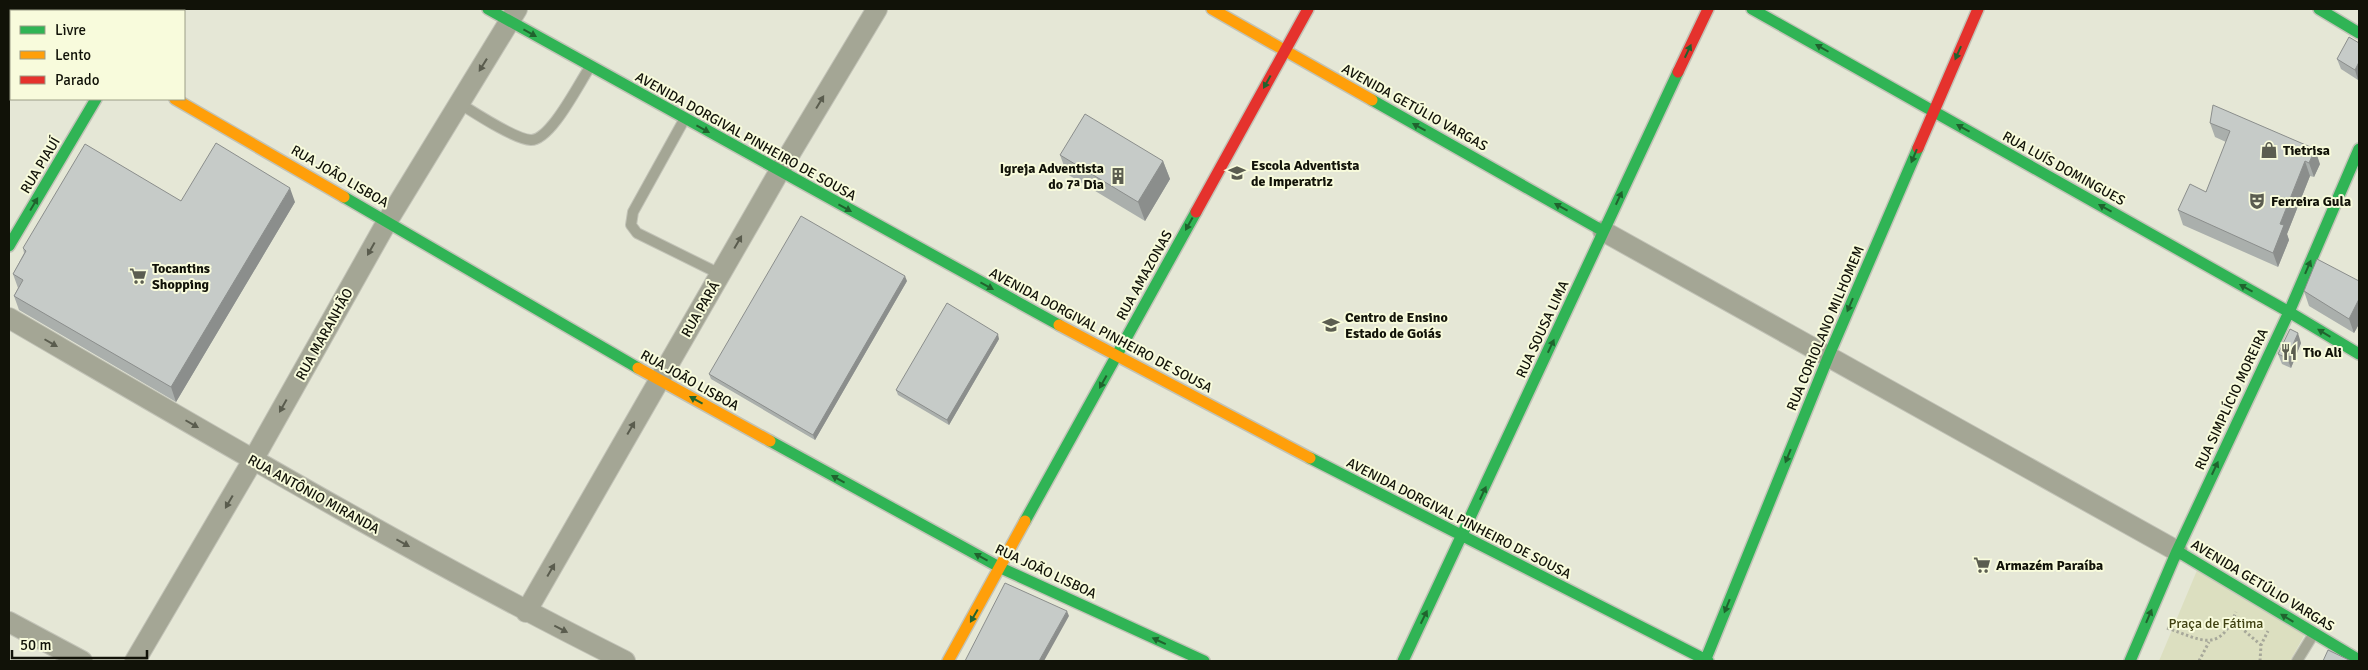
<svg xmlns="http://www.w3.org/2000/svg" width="2368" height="670" viewBox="0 0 2368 670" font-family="Signika,sans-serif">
<rect width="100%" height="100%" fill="#e5e7d6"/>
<path fill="#dcdfc0" d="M2198,568L2305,634L2290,661H2159Z"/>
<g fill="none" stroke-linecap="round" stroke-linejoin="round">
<g stroke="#c2c3b7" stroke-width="12">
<path id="lane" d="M459,103C475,113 514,139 531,140C551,140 579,83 590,67
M684,120L633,212L631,225L637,233L720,274
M2297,661L2313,635"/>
</g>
<g stroke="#c2c3b7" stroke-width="22">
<path id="street" d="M1603,231L2177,551
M9,318C212,436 415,556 625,661
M526,612L779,172L877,9
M9,622L82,661
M135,661L253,460L388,220L517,9"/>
</g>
<g stroke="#c2c3b7" stroke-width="14">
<path id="fast" d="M488,9L1059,325
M1752,9L2289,312L2359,354
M2319,9L2359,33
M148,11L149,9
M1372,100L1603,231
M344,197L638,368
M9,246L96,99
M770,441L1001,568L1204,661
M1310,458L1708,661
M1025,521L1196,212
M2177,551L2359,660
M1403,661L1678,72
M1705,661L1829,355L1918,148
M2130,661L2177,551L2289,312L2359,149"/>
</g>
<g stroke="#c2c3b7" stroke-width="14">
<path id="slow" d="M19,9L23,11
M1212,9L1372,100
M175,99L344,197
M1059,325L1310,458
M638,368L770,441
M948,661L1025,521"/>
</g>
<g stroke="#c2c3b7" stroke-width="14">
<path id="jam" d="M1678,72L1708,9
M1918,148L1978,9
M1196,212L1308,9"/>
</g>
<path stroke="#a7a89a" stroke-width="3" stroke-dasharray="2.5 2.5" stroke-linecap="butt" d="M2233,621L2261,645
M2167,628C2200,639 2219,655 2236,612
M2199,661L2209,642
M2260,661L2261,645L2268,631"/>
<use href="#lane" stroke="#a4a695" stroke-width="10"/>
<use href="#street" stroke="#a4a695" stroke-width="20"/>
<use href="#fast" stroke="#30b455" stroke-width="11"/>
<use href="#slow" stroke="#ff9f0a" stroke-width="11"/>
<use href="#jam" stroke="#e5322d" stroke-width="11"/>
</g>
<path fill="#aaafac" d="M2359,43V78L2358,80L2341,69L2337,59Z
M2210,123L2320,164L2314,177L2310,176L2287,234L2289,240L2278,267L2183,225L2178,210L2206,192L2226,142L2215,137Z
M1060,155L1163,161L1170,179L1145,221L1067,174Z
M181,201L295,202L176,402L19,310L14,296L18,288L13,274L24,253L23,248Z
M907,281L815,440L711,379L709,374Z
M2359,281V324L2354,333L2309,306L2304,291Z
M999,339L949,425L898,395L896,390Z
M2301,343L2291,368L2282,364L2278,354Z"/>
<path fill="#8b8e8c" d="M2359,62V78L2358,80L2355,70Z
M2315,149L2320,164L2314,177L2309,163Z
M1163,161L1170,179L1145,221L1138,202Z
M2305,161L2310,176L2287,234L2289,240L2278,267L2273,253L2280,224Z
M290,188L295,202L176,402L171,387Z
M905,276L907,281L815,440L813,435Z
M2359,299V324L2354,333L2349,319Z
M2298,333L2301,343L2291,368L2287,358Z
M998,334L999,339L949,425L947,420Z
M1067,611L1069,616L1044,661H1039Z"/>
<path fill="#c6cbc8" stroke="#8b8e8c" d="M2349,37L2359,43V62L2355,70L2337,59Z
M2213,105L2315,149L2309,163L2305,161L2280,224L2284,225L2273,253L2178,210L2190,184L2206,192L2230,131L2210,123Z
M1085,114L1163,161L1138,202L1060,155Z
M216,143L290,188L171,387L14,296L23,280L13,274L26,251L23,248L85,144L181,201Z
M801,216L905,276L813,435L709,374Z
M2317,259L2359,281V299L2349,319L2304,291Z
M947,303L998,334L947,420L896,390Z
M2290,329L2298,333L2287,358L2278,354Z
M1005,583L1067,611L1039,661H965Z
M2328,650L2351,661H2323Z"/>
<defs><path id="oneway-solid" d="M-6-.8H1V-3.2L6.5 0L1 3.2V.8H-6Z" transform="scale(1.25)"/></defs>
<g fill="#20632e">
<use href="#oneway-solid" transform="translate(530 33) rotate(29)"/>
<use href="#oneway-solid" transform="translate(1822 48) rotate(-150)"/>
<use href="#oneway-solid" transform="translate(1688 51) rotate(-65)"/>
<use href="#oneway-solid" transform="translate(1958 53) rotate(114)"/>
<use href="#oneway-solid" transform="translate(1267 82) rotate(119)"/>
<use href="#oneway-solid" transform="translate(1419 127) rotate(-151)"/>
<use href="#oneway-solid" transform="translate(1963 128) rotate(-151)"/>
<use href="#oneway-solid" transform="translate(703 129) rotate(29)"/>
<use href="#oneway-solid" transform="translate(1914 156) rotate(113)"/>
<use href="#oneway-solid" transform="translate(1619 198) rotate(-65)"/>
<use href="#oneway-solid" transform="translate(34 204) rotate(-59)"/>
<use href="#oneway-solid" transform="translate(1561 207) rotate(-151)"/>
<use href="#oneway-solid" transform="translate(845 208) rotate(29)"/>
<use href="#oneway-solid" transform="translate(2105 208) rotate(-151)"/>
<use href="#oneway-solid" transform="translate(1189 224) rotate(119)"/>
<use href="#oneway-solid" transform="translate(2308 267) rotate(-67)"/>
<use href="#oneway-solid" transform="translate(987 286) rotate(29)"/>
<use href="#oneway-solid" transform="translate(2246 288) rotate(-151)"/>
<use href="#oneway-solid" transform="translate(1850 305) rotate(113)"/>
<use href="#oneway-solid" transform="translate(2324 333) rotate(-149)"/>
<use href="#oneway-solid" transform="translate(1551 346) rotate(-65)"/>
<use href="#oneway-solid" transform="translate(1103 382) rotate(119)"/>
<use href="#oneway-solid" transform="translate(696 400) rotate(-151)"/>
<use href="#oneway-solid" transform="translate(1788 456) rotate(112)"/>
<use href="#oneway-solid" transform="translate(2215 468) rotate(-65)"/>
<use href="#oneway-solid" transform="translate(838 479) rotate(-151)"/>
<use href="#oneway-solid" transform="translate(1483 493) rotate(-65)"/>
<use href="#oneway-solid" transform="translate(981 557) rotate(-151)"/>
<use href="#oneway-solid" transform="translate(1727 606) rotate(112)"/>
<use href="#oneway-solid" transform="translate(974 616) rotate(120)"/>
<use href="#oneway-solid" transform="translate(2149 616) rotate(-67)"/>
<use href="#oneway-solid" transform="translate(1424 617) rotate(-64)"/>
<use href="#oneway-solid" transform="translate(2287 618) rotate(-149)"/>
<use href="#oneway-solid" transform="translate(1159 641) rotate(-155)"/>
</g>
<g fill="#5a5c4e">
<use href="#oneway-solid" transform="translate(483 65) rotate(122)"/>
<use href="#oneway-solid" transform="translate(820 102) rotate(-59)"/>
<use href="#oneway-solid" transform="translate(738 242) rotate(-60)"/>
<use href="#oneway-solid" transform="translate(371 249) rotate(119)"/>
<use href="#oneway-solid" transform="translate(51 343) rotate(30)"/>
<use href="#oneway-solid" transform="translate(283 406) rotate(119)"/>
<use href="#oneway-solid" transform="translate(192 424) rotate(30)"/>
<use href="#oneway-solid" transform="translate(631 428) rotate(-60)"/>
<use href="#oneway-solid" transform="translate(229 502) rotate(120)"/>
<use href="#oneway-solid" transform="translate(403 543) rotate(29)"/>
<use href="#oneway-solid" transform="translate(551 570) rotate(-60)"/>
<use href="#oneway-solid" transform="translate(561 629) rotate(27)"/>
</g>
<defs>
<g id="shop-bare" transform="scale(1.35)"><path d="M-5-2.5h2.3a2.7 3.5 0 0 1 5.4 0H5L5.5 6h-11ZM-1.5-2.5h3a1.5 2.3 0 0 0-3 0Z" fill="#5b5d50" stroke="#f8fbdc" stroke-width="2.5" paint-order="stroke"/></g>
<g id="school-bare" transform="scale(1.35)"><path d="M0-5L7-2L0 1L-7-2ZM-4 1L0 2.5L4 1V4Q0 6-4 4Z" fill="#5b5d50" stroke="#f8fbdc" stroke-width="2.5" paint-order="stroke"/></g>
<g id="building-bare" transform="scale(1.35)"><path d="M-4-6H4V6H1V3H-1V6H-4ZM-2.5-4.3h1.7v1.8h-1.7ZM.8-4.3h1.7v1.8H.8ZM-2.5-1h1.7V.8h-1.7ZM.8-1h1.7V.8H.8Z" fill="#5b5d50" stroke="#f8fbdc" stroke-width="2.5" paint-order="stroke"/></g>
<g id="theatre-bare" transform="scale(1.35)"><path d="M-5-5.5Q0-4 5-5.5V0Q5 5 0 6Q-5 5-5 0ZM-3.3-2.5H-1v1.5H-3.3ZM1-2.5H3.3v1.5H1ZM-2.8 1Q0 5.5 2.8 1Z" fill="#5b5d50" stroke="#f8fbdc" stroke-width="2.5" paint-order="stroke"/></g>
<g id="supermarket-bare" transform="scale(1.35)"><path d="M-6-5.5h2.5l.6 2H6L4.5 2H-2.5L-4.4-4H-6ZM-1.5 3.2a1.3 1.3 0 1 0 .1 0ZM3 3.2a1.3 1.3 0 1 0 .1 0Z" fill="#5b5d50" stroke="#f8fbdc" stroke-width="2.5" paint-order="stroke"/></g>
<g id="restaurant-bare" transform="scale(1.35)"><path d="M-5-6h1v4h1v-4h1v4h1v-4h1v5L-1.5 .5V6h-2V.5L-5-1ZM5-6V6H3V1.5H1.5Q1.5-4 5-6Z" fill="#5b5d50" stroke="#f8fbdc" stroke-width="2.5" paint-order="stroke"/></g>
</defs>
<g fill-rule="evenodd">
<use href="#shop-bare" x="2269" y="150"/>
<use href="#school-bare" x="1237" y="173"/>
<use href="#building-bare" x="1118" y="176"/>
<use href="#theatre-bare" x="2257" y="201"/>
<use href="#supermarket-bare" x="138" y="276"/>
<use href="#school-bare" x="1331" y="325"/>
<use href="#restaurant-bare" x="2289" y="352"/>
<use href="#supermarket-bare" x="1982" y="565"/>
</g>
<g text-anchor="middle" stroke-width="4" stroke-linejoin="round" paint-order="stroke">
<g font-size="14" fill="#111208" stroke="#f8fbdc">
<text transform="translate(1415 107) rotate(29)" y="5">AVENIDA GETÚLIO VARGAS</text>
<text transform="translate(746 136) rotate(29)" y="5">AVENIDA DORGIVAL PINHEIRO DE SOUSA</text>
<text transform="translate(40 165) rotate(-59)" y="5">RUA PIAUÍ</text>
<text transform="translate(2064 168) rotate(29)" y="5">RUA LUÍS DOMINGUES</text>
<text transform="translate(340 176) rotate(30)" y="5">RUA JOÃO LISBOA</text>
<text transform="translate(1144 275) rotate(-61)" y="5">RUA AMAZONAS</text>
<text transform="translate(700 309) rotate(-60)" y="5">RUA PARÁ</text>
<text transform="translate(1825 328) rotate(-67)" y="5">RUA CORIOLANO MILHOMEM</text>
<text transform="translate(1542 329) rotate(-65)" y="5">RUA SOUSA LIMA</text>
<text transform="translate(1101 330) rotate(28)" y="5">AVENIDA DORGIVAL PINHEIRO DE SOUSA</text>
<text transform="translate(324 334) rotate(-61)" y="5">RUA MARANHÃO</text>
<text transform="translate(690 380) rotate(29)" y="5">RUA JOÃO LISBOA</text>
<text transform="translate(2231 399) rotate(-65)" y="5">RUA SIMPLÍCIO MOREIRA</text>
<text transform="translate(314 494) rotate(29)" y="5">RUA ANTÔNIO MIRANDA</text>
<text transform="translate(1459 518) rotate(27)" y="5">AVENIDA DORGIVAL PINHEIRO DE SOUSA</text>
<text transform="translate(1046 571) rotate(25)" y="5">RUA JOÃO LISBOA</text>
<text transform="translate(2263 585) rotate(31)" y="5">AVENIDA GETÚLIO VARGAS</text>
</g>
<g font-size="14" font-weight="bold" fill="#111208" stroke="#f8fbdc" text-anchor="start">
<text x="2283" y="155">Tietrisa</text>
<text x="1251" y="170">Escola Adventista<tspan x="1251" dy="16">de Imperatriz</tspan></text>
<text x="1104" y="173" text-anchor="end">Igreja Adventista<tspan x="1104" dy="16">do 7ª Dia</tspan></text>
<text x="2271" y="206">Ferreira Gula</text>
<text x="152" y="273">Tocantins<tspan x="152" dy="16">Shopping</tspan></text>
<text x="1345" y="322">Centro de Ensino<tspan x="1345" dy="16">Estado de Goiás</tspan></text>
<text x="2303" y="357">Tio Ali</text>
<text x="1996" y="570">Armazém Paraíba</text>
</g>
<g font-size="14" fill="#404212" stroke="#f8fbdc">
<text x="2216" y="628">Praça de Fátima</text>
</g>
</g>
<rect width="2368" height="670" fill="none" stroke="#111208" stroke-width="20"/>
<rect x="10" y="10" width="175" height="90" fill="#f8fbdc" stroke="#9c9e87"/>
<rect x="20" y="26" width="25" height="8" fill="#30b455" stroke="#9c9e87"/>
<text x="55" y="35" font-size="15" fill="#111208">Livre</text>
<rect x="20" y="51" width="25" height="8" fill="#ff9f0a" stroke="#9c9e87"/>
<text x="55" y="60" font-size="15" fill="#111208">Lento</text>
<rect x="20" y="76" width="25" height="8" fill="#e5322d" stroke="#9c9e87"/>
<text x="55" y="85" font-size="15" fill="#111208">Parado</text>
<path d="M12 650v8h135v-8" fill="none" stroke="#111208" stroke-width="2.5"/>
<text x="20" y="650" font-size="15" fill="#111208" stroke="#f8fbdc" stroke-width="4" paint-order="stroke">50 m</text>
</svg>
